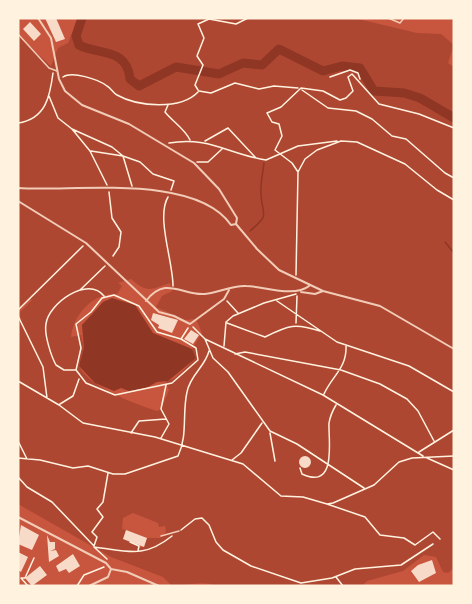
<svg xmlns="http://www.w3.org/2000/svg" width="472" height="604" viewBox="0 0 472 604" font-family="'Asap Condensed',sans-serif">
<rect width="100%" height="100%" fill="#c8553d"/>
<path fill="#ae4732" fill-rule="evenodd" d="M78,18H354L417,33L441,34L454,45L448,63L454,67V568L448,573L443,572L436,557L424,555L403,571L367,581L362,586H217C201,580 188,586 172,586L163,577L111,557L18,504V316L22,321L19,313L32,300L30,299L18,310V36L51,66L58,48L68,43ZM131,279C147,293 150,290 170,283L172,291L162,296L156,307L185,320L196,319L202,333L192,349L196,358L175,378L165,382L169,390L161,409L157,411C137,405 86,385 79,366L84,348L81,335L71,337C73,315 93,292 117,294L122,286L118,283ZM133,513L158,523L159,527L165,526L166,532L160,538H147L144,546L137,549L138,546L123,539L126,530L122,529L123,518Z"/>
<path fill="#8f3625" d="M112,298L135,305L153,333L192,349L196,358L168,381L157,382L146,388L129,391L121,388L114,391L95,383L79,366L84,348L82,325L103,302Z"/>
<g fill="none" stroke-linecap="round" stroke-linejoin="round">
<path stroke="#8f3625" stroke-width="1.5" d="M250,231C271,213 262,217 261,194C260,184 263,173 264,163
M445,242L454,253"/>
<path stroke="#8f3625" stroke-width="9" d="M82,18L76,36L79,45C97,55 127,47 130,79L139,86L176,67L219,74L243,63L262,65L279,49L323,71L342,66L360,68L374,91L404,93L420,98L454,118"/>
</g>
<path fill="#f7dbc8" d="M45,18H56L65,39L56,42Z
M30,22L41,34L34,41L23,29Z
M153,313L178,320L172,333L158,328L159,325L151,320Z
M191,330L199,335L193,344L184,339Z
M299 462a6 6 0 1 1 12 0a6 6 0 1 1-12 0Z
M21,525L39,535L32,550L18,544Z
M126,530L147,538L144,547L123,539Z
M47,535L50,542H55V549L50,551L56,550L59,556L49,562Z
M18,552L28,557L21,572L18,570Z
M73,554L80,566L69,573L66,569L59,572L56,566Z
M432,560L436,573L419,582L411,571L418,565Z
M40,566L47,575L32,586L25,578Z"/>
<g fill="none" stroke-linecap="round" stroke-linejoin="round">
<path stroke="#fff3e0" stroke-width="1.5" d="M63,77C72,71 98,79 107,86C111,88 113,93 117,95C138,107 181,110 198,92
M330,77L350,70L358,73L360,79
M198,90L195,85L203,65L197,56L204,38L198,24L209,19L236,24L248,18
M302,90L328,108L356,111L372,119L392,136L406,139L445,173L454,178
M199,91L211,93L235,83L259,89L274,86L298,88
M49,96L58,118L72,129L90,151L107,185
M168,105L165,112C173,122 185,129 190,140
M18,123C46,119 50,96 53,73
M72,129L112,147L123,156L140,162L153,174L174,181L171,190
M205,141L228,128L256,158
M169,143C209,136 228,154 266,160L298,146L337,141
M91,151L123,156L132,186
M197,162H208L222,149
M298,172L292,163L275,150L282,136L279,124L272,122L267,113L281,107L301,88L323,91L340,100L346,98L353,91L348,77L352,74L379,104L419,114L454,128
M109,192L112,218L121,232L119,247L113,256
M168,197C156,217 173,261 173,286
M296,275L298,172L305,159L317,150L341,141L357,142L405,164L437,190L454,200
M80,290L105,266
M114,295L139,306L157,332L181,339L196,348L198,360L172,383L115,395L86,383L76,370L81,348L76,324L91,312L102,298Z
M227,301L238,313
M277,301L337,342L409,366L454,392
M18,310L83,246
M18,316L43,367L47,398
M227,323L265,337C289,325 295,323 320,331
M296,323L297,296
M193,327L205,339L213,358L228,372L270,431L297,444L364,488
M181,339L188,328
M205,339L323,395L423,456
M224,346L226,322L233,316L264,303L296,294
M235,354L245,352L341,370L380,384L407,399L418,411L434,441
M76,370H64L56,365C51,356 44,334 46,324C48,304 88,275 104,296
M18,381L59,405L83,423L155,437L243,464L281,496L303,497L327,504L333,503L374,485L399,462L412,458L454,456
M324,394C332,376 347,368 346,346
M60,404L73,396L79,379
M131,433L139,421L166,419
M270,433L275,461
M161,438L169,424L161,409L166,385
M18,441L27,459
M419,452L454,430
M18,458L40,460L73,468L88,466L113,474H125L178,456C188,435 182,414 187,392C190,375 205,367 209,351
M427,458L454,470
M232,460L241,453L262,423
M300,468L302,474C338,491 328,439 329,423C330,417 333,410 336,405
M18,477L27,487L52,502L94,546
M327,504L365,517L380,535L404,538L415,545L433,532L440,539
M181,530L195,519L202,518L209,525L216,542L223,550L251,566L301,583L332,578L355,569L401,565L433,544
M130,542L139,546L138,551
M94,546L97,537L92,532L103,517L97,509L103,502L108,473
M107,559L94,547C128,551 143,559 172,536
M336,577L343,586
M28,586L21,578H25L34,558
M77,586L84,575L104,567"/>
<path stroke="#f1ccb7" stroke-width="1.5" d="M388,18L400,23L404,18
M18,34L49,68L57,71
M161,536L179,531"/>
<path stroke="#f1ccb7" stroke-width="2" d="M38,18L51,38L59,79L65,91L82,105L129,124L194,163L219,189L237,218L236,224
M18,188C74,192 195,173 231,225L236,224
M18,201L86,243L159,312L174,316L190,324L224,299L229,290
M236,224L257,249L279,270L323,291L380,306L454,349
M301,292L315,294L323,291
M146,301C166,275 182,296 205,294C218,293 233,285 246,286C263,286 294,298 309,286
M18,517L106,563L111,569L127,572L159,586
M89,586L108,577L111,569"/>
</g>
<rect width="472" height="604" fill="none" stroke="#fff3e0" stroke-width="39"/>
</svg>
